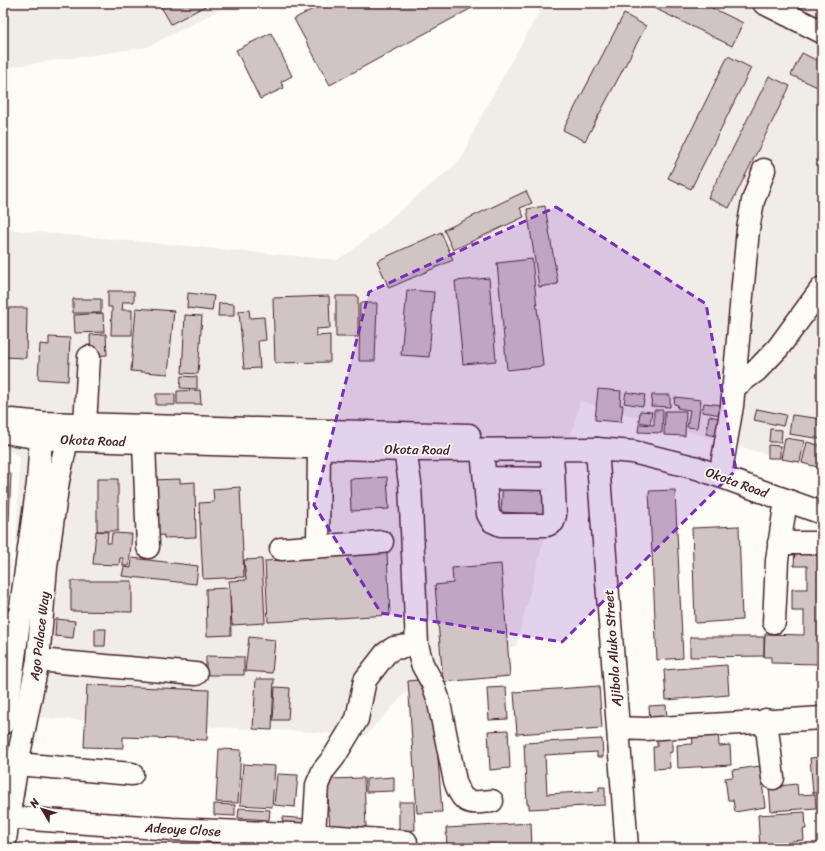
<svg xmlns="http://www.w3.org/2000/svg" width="825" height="851" viewBox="0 0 825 851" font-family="Sriracha,sans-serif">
<rect width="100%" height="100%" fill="#fdfcf7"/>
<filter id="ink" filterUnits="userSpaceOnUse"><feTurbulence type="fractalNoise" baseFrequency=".025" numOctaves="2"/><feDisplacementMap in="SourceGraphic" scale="8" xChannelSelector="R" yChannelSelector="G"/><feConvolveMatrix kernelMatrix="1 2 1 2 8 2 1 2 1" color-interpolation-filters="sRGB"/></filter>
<g filter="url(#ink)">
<path fill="#f0ece8" d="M3,3H233L147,47L3,68Z
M544,3H814L822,6V470L580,401L516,646L430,667L366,735L8,716L20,458L3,446V229L337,260L353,250L461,160L479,120Z"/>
<path fill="#d0c5c4" stroke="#4a1f2b" d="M164,3H211L171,24L160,5Z
M324,3H481L330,85L294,19Z
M644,3H702L743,23L732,46Z
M624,14L646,26L585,141L563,130Z
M271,33L292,76L281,82L284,88L260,99L236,50Z
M802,53L822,63V89L791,75Z
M728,56L751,68L691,189L668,178Z
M769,76L790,86L729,208L708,198Z
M526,191L532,203L520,208L524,217L453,250L444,230Z
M545,206L558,284L539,287L527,209Z
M441,232L453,260L389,288L377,261Z
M532,259L543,366L507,370L497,263Z
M489,278L496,361L463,364L455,281Z
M407,290L434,292L429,357L401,355Z
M108,291H134V302H123L122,310H132V335H111L112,307H108Z
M188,293L214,296L212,311L187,308Z
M329,296L330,328L316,329V336L330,335V362L275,363L273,298Z
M336,296H358V337H336Z
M73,299H101V313H73Z
M219,303L234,304V316H218Z
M360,303H377L375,361H359Z
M3,308H27L26,358L3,357Z
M136,308L174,311L168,374L131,371Z
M249,310L250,318L264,317L266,340L258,341L260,368L244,369L239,311Z
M103,313L104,332L75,333L74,315Z
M185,315L202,316L198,374L182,373Z
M106,334L107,355L91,356L90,335Z
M49,337L70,338L68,381L38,379L40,344L49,345Z
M181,376L197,377V389L180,388Z
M598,389L621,391L620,405H623L621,422L595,420Z
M200,390L201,404H177V391Z
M626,392L645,395L643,406L624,403Z
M156,394H175V405H156Z
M652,395H670V407L651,406Z
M675,397L701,400L697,428L687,427L690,410L677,408L678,405L674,404Z
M704,403L723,405L722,415L702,412Z
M757,409L786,415L783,426L754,420Z
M654,410H663L662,433L638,432L639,424L654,425Z
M640,411L652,412L650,424L639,422Z
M665,411H686L685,436L664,435Z
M792,415L822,419V439L789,434Z
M709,416L724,419L721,437L706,434Z
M770,429L782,430L781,442H769Z
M785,438L804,441L800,462L781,459Z
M807,442L822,446V468L802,463Z
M768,445L780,446V458H768Z
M3,474H11L9,521H3Z
M387,477L389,509L351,511L350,479Z
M97,479H118V531H97Z
M180,479V483L195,482L196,537L164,538V535L153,536L151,480Z
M503,482L552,486L550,515L501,512Z
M240,487L244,577L203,579L199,503L214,502L213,489Z
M675,490L683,658L657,660L649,491Z
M739,526L742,620L695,623L692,528Z
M96,531L108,532L107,543H111L112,533L132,534L129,566H123V558H120L119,565L93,564Z
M795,546L822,547V664L771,663V657H764L765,634L804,635V611H792V589H807V566H794Z
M387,553L390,615L268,622L265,561Z
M132,558L198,566L196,584L122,576L124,567L131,568Z
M262,559L265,623L232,625L229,581L246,580L244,560Z
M501,564L510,676L443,682L435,585L453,583L452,568Z
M71,581H132V612L71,611Z
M230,588L231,635L207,636L206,589Z
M56,619L75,621L73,638L55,636Z
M95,629H106L105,646H95Z
M249,637L275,640L272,673L245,671Z
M690,637H764V656L690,657Z
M206,656L244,657V675H206Z
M727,665L729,695L666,700L664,670Z
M256,679H274L272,730L253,729Z
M429,679L433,691L442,812L417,813L408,681Z
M87,685L209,690L207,740L123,737V748L84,747Z
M599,686L602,728L517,734L514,692Z
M275,687L290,688L288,720H273Z
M506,687L508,719L489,720L487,688Z
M666,705L667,719L650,721L649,706Z
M508,730L510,768L490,770L488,731Z
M718,730L719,746L730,745L731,765L678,768L677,745L693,744L692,732Z
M672,736V752L669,753L670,768L654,769L653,747H657V737Z
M602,739L603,757H597V752L545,755L547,794L599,791V787H605V805L529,809V804H527L524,743Z
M219,749L241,750L238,803L216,802Z
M822,757V792L813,793L810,758Z
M243,764L275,766L272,807L240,805Z
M760,766L765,807L735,812L733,800H728L725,778L733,777L732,770Z
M277,774L298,775L295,807L274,805Z
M394,777V791L366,792V779Z
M364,778L366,827L330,829L327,779Z
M797,784L798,795L815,794L816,808L771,811L769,787Z
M399,802H414L415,830L399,831Z
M214,804L235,805V816L214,815Z
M239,808L270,810L269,820L238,818Z
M805,812L806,829H803L804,840L791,841V848H760L758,815Z
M283,817L309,819L308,827L282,825Z
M531,823L532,848H447L446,828Z
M55,842H92V848H55Z
M95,843L131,845V848H95Z
M246,846H276V848H245Z
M141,847L176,848H141Z"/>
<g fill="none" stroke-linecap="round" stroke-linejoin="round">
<g stroke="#4a1f2b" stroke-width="25">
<path id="minor" d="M764,3L822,32
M733,388L756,371L778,348L822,288
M85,424L89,357
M144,442L148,547
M597,449L627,848
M405,450L410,483L417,645L422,664L433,684L438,698L455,781C463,806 470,803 492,801
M482,450L488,514L492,521L501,525H547L553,522L555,515L553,469L551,449
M722,465L732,406L748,229L753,201L764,170
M485,478L553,479
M779,543H822
M318,546L319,447
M281,549L382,542
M3,622L19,621
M774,622L777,560L786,500
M38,660L196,674
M766,720L773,778
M618,728L645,729L822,718
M17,764L132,774
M3,817L172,829L314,835L406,842
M314,835L317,785L323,771L334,757L357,719L365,680L386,653L394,648L417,645"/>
</g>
<g stroke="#4a1f2b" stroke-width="25">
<path id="major" d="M12,420L42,423L469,435
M3,432L41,438L79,440L405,450L597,449L633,452L697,468L822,513
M3,723L10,687L38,483L42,423
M4,848L8,818L17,764L38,660L46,567L58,481L70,426"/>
</g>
<use href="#minor" stroke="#fdfcf7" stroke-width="22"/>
<use href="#major" stroke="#fdfcf7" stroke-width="22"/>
</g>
</g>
<path fill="#7b2cbf" fill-opacity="0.2" stroke="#7b2cbf" stroke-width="3" stroke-dasharray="8 5" stroke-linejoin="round" d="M556,207L706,304L736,470L562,642L381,613L314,505L369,292Z"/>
<g text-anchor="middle" stroke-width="3.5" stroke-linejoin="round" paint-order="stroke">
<g font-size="13" fill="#4a1f2b" stroke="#fdfcf7">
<text transform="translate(93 440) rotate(2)" y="5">Okota Road</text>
<text transform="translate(417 449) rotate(1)" y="5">Okota Road</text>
<text transform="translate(737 482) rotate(20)" y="5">Okota Road</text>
<text transform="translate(39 636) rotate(-83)" y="5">Ago Palace Way</text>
<text transform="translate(612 648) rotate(-94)" y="5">Ajibola Aluko Street</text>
<text transform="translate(183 829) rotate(3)" y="5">Adeoye Close</text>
</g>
</g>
<rect width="825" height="851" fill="none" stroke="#fdfcf7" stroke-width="16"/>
<rect x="8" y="8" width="809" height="835" fill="none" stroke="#4a1f2b" stroke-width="1.5" filter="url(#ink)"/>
<g transform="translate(42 809) rotate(308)" stroke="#fdfcf7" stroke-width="3" paint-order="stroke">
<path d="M0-3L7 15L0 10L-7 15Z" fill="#4a1f2b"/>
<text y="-6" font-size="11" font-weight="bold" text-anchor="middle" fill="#4a1f2b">N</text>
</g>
</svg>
